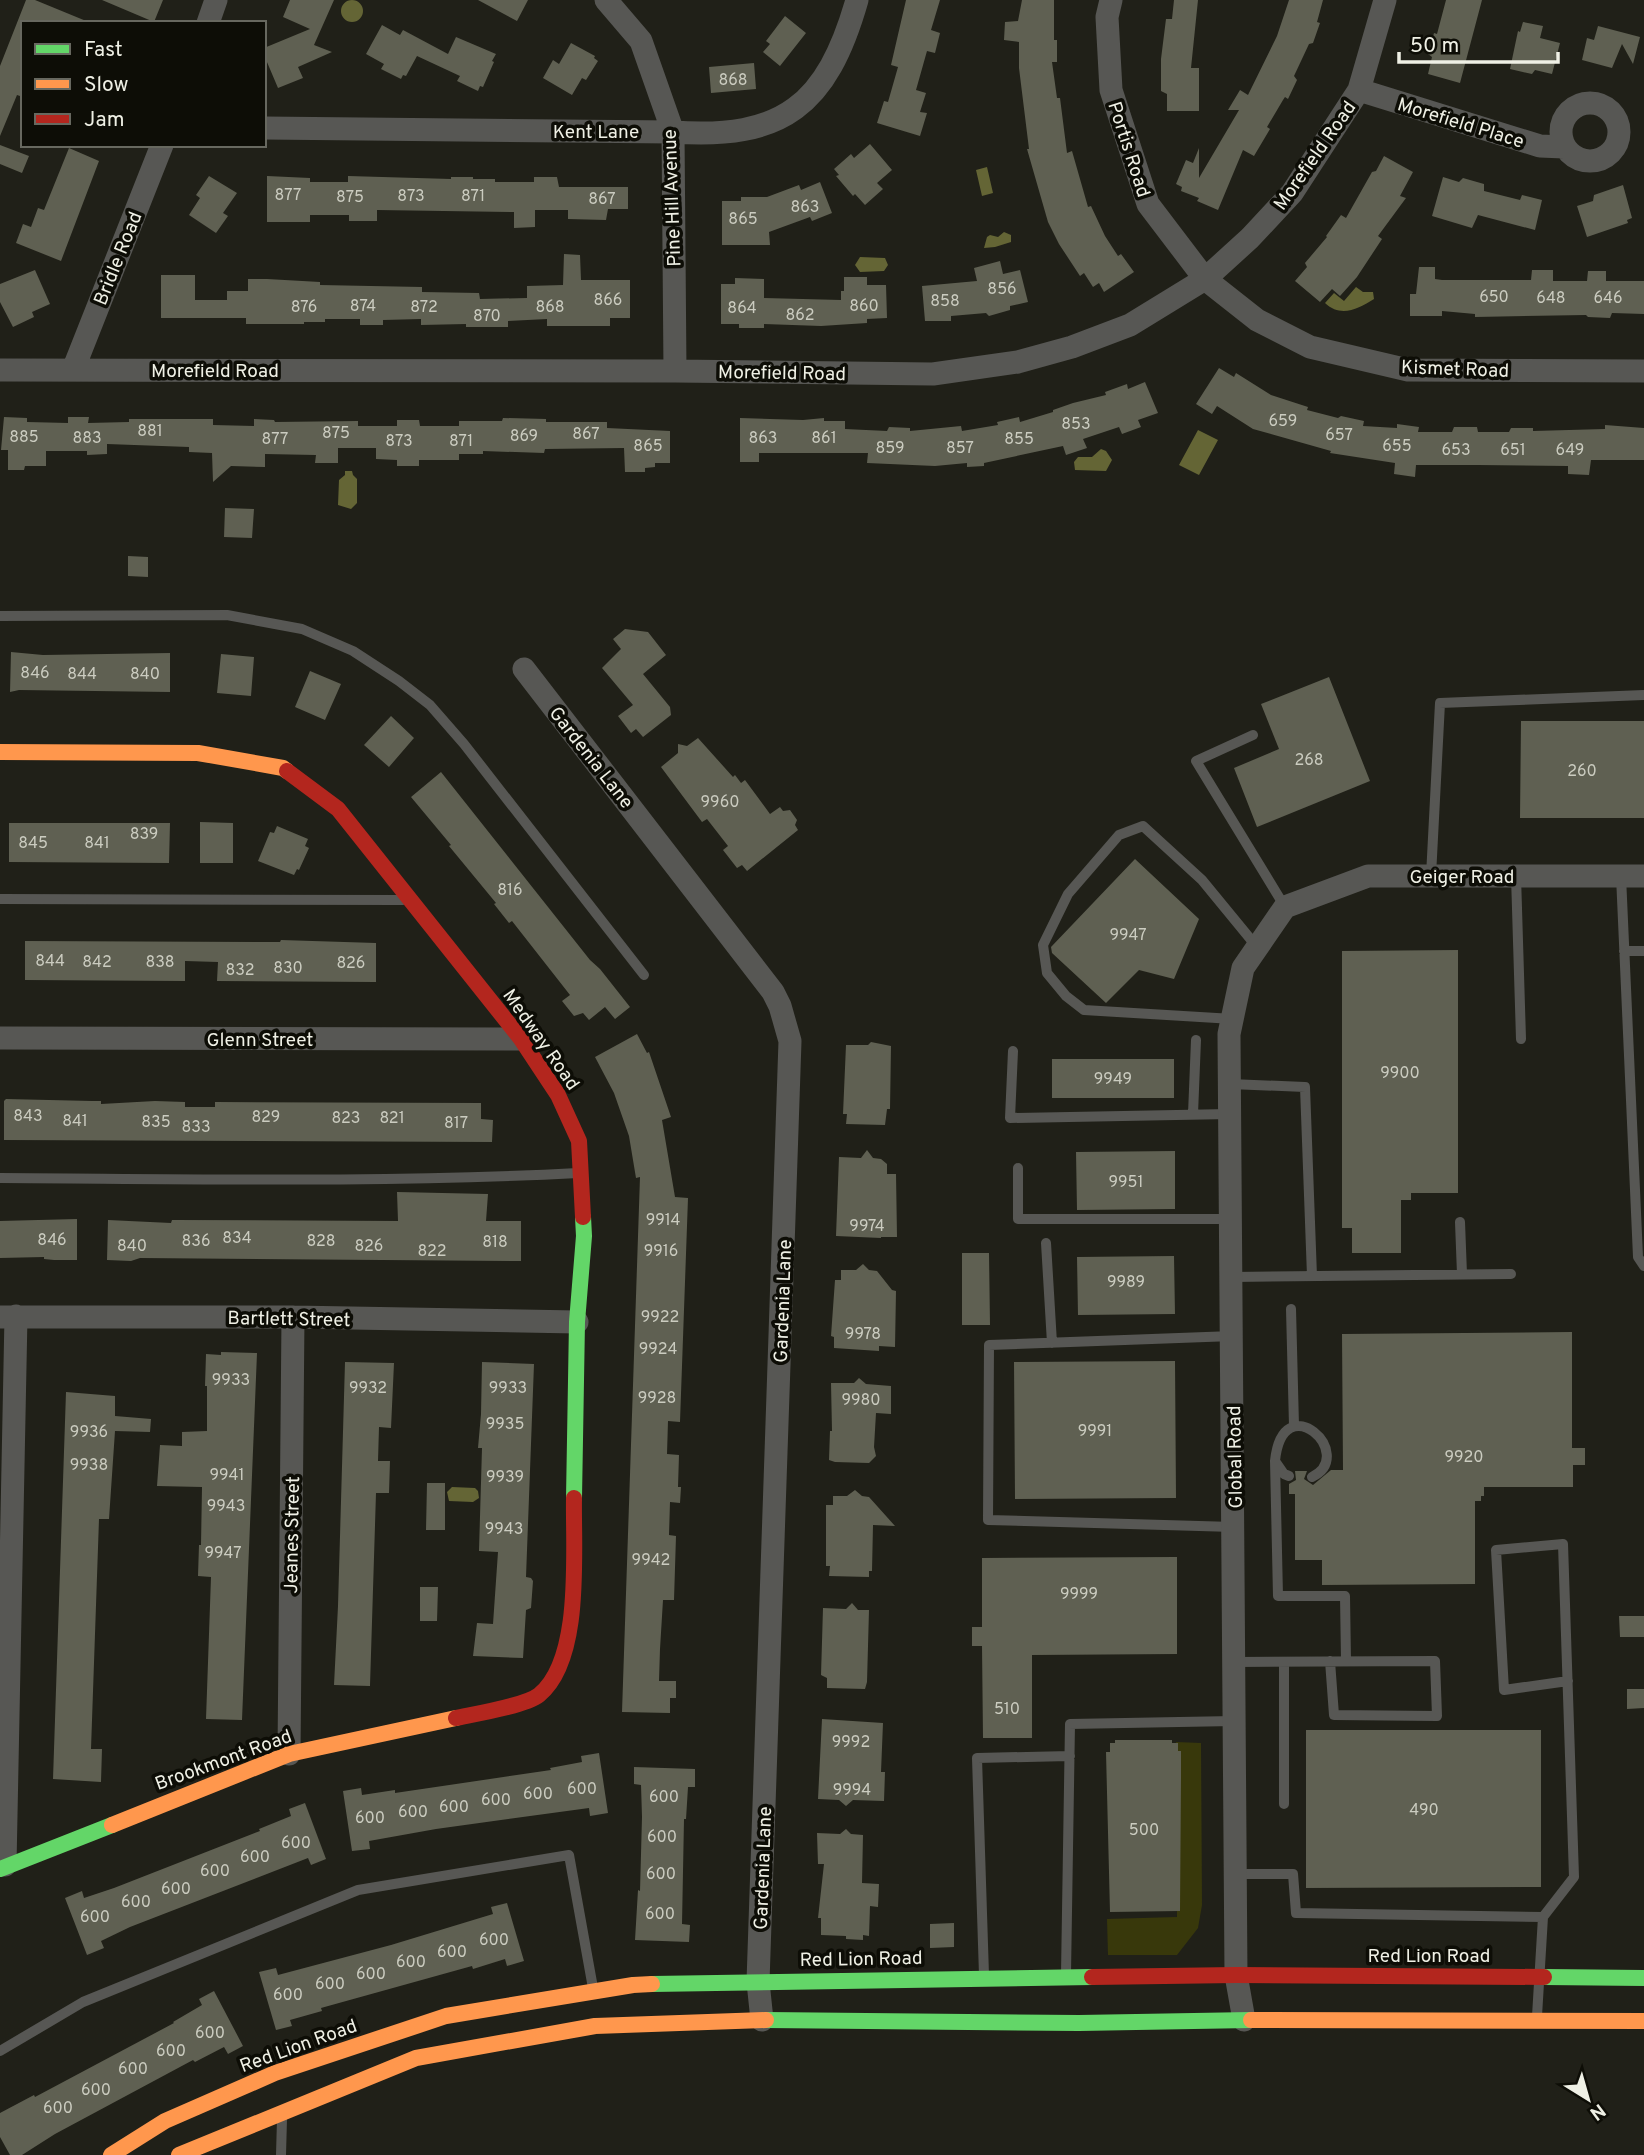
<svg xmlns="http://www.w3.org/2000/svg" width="1644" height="2155" viewBox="0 0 1644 2155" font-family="Overpass,sans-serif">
<rect width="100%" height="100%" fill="#202018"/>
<path fill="#38380b" d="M1176,1742L1201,1743L1202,1905L1198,1928L1177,1955H1108L1107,1919L1177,1917Z"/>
<path fill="#646535" d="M341 11a11 11 0 1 1 22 0a11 11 0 1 1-22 0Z
M987,167L993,193L982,196L976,170Z
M1004,232L1011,235V242L995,247L984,248L987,237L990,235L998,237Z
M860,257L885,258L888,265L884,271L860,272L855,265Z
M1356,287L1363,292H1373L1374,299C1358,309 1341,318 1325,303L1334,293L1344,301Z
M1198,430L1218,440L1199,475L1179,465Z
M1101,449L1106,451L1112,460L1106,471L1075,470L1074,462L1078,457H1092Z
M345,471H352L353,475L357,479V503L351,509L338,505L339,480L345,475Z
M452,1487L475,1488L478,1491L479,1498L473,1502L449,1501L447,1492Z"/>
<path fill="#5f6052" d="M26,0H35L91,23H23V97L17,95L0,136V66Z
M102,0H163L154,22Z
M290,0H334L314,45L332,52L298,67L303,78L278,88L264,55V48L310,29L283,17Z
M478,0H528L517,21Z
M906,0H940L931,30L940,33L935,53L927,51L916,90L926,93L920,112L927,113L920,136L877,123L884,101L888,102L898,67L891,65Z
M1022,0H1054V40H1057V62H1052L1057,98H1060L1067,153L1072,151L1088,207L1091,206L1105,236L1118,256L1121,254L1134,272L1104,292L1099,283L1093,287L1084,273L1080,276L1059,244L1048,222L1027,149H1029L1019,68V42L1004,40L1005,22L1018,21Z
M1174,0H1198L1191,68H1199V111H1167V94L1161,91V59L1166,19H1172Z
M1289,0H1323L1317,22L1320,23L1313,43L1309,44L1294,76L1297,80L1288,99L1285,97L1283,100L1267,127L1270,129L1254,156L1243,150L1218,210L1197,201L1199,198L1181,191L1182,187L1176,184L1186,160L1193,163L1199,148V178L1239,110H1228L1240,90L1248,95L1277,36Z
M1446,0H1482L1460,83L1428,74L1432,57L1428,54L1434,33L1437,34Z
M785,16L806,33L780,66L763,52L770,44L766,41Z
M1523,22L1543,26L1540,38L1560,43L1552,74L1535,70L1532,74L1510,69L1518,31L1520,32Z
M382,25L400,35L403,30L448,54L456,37L496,54L492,61L494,62L483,87L480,86L478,91L457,81L460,76L417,56L406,76L403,75L401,79L381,69L384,64L366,54Z
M1598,26L1640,37L1633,64L1622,44L1612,68L1582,60L1587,38L1594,40Z
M571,43L595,56L594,58L598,61L586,80L582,78L572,95L543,78L553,60L559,64Z
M754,63L756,89L711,93L709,67Z
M870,144L892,170L877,183L883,189L865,205L855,194L853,196L836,176L839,175L834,169L851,154L854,158Z
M0,145L29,156L22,173L0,164Z
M69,148L99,161L61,261L16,243L23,224L31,227L38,208L44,210Z
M1384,156L1413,172L1400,196L1406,198L1378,236L1382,239L1357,277L1340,296L1332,289L1320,302L1295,281L1307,267L1305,263L1327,237L1326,236L1341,215L1346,218L1372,172L1376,171Z
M209,176L237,193L223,213L228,216L216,233L189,215L200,198L196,195Z
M267,176L310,178V182H348V176L451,179V177H473V179H495V182H534V177H557L559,187H628V209H608L606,220L568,219V210H535V227L514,228V212L377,210V221H349V215H310V222H267Z
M1443,177L1459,182L1463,178L1484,184V191L1520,200L1522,195L1542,200L1535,230L1478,215L1472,228L1432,216Z
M820,182L832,213L812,221L810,217L769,232L770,245H722V201H741V197H767L799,185L801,190Z
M1623,185L1632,218L1627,220L1628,223L1587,237L1577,206L1593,201L1594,195Z
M564,254L580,255L581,280H630V318H610V326H547V319L508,321V327H466V324L421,325V319L383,320V325H360V319H325V322H304V324H246V318H161V275H195V300H227V291H248V279H267L320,282V285L422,287V292L479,293L480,299L527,298V286L563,285Z
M1000,261L1003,274L1020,270L1028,302L1010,306V310L989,316L986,313L951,316V321H925L922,286L977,281L974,268Z
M1419,267H1435V279L1442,280H1531L1532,270H1553V281H1587L1588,271H1606V281H1644V314L1612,313L1610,318L1588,317L1586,315L1475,317V314L1442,311V316H1410V294H1416Z
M35,270L50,304L32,312L34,317L13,327L0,302V284Z
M844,277H867V285H886L887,318L867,319V323L821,326L764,324V328H739V324H721V284H735V278L764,279V298L841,300V291H844Z
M1219,368L1234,377L1236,373L1271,395L1308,407L1307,410L1338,418L1341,416L1364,421L1363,426L1397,428V424L1419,427L1418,432H1452L1454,427H1477L1478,432H1509L1511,428H1533V431L1605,429V425L1644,428V460H1591L1589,475L1568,474V466L1478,465H1416L1415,477L1394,474L1395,463L1330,453L1331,451L1253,429L1217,406L1212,414L1196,404Z
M1145,382L1158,413L1138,420L1141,427L1122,434L1119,427L1083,439L1087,448L1066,455L1063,446L984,463V466L967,467V463L935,466L867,463L868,453H759V462H740V418L803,420L824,418V421H845V429L887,431L889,427L910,428V431L961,426L962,431L998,425L997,422L1019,417L1020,422L1053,412V410L1073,403L1106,395L1105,392L1127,384L1128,389Z
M4,417L27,418V422L68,423V417H89L88,423L129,422V419H213V425L254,426V419L274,420L275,422L358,421V426H397V420H419L420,426H459V421H502L503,418L546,419V422H607V428L670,431V463H655V467L645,468V472H625L624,448L545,449L544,453L483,451V454H459V460H419V466H397V460L376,459V448H338V463H315L316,455L265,454V467L231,466L213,482L212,453L189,452V447L107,444V454L87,455V451H46V466H25L24,470H8V450H1Z
M225,508L254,509L252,538L224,537Z
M128,556L148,557V577L128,576Z
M625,629L648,632L666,655L643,674L670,707L671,715L643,737L636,729L631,733L618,716L633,705L602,668L621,649L613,639Z
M11,652L43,655L170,653V692L19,690L10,692Z
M221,654L254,657L251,696L217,693Z
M310,671L341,684L325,720L295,707Z
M1329,677L1370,781L1257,827L1234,768L1279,749L1261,704Z
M391,716L414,738L389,767L364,745Z
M1521,721H1644V818H1520Z
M698,738L733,777L735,775L741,783L745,780L770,814L780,807L783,811L790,810L797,820L795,825L798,830L747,871L742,865L737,868L723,850L728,846L707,819L702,822L661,767L678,753V744L687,746Z
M441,772L590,960L600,969L630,1007L615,1019L605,1007L589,1020L583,1013L574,1016L562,1001L570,995L512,921L509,923L494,904L496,903L449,846L451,845L411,797Z
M200,822L233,823V863H200Z
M9,823H170L169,863L9,862Z
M277,826L308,839L305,846L309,848L299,870L297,869L294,875L258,861L270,832L274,833Z
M1135,859L1199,919L1174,979L1139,970L1106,1003L1052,953L1051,947Z
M281,940L376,943V982L217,981L218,962L185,961V981L25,980V941L271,942H280Z
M1458,950V1193H1411V1200H1401V1253H1352V1228H1342V951Z
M637,1034L647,1053L649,1052L671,1117L662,1120L675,1197L688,1198L680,1422L668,1421L667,1454L679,1455L678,1487H681L680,1503L670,1502L669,1535L676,1536L674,1600H663L660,1649L659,1681H676V1698H670V1713L622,1712L640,1177L636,1178L629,1136L614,1093L595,1057Z
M871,1042L891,1046L890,1109H887L885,1125L846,1124L847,1114H843L846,1045H868Z
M1052,1059H1174V1098H1052Z
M6,1099L92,1101H101V1104L155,1101L185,1102V1107H215V1102L481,1103V1119L493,1120L492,1142L4,1140V1101Z
M867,1150L873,1158L881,1159L887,1164V1174H896L897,1237H881V1238L836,1236L839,1157L861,1158Z
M1175,1151V1209L1077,1210L1076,1152Z
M397,1192L488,1194L486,1221H521V1261L140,1258L131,1261L107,1260L108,1220L171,1223L172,1220L398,1221Z
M77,1219V1260H54L44,1259V1257L0,1258V1221Z
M962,1253H989L990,1325H962Z
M1174,1256L1175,1314L1078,1315L1077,1257Z
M863,1264L869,1270L877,1271L892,1290L896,1291L895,1347L879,1346V1351L834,1348V1337L831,1336L835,1280H841V1270H856Z
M1572,1332V1448H1585V1465H1573V1487H1484V1496H1481V1501H1475V1584L1322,1585V1560H1295V1494H1289V1484L1296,1480L1295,1471H1307L1304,1479L1313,1485L1331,1470H1343L1342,1334Z
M221,1352L257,1353L242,1720L206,1719L211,1577L198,1576L199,1545H201L202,1487L157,1486L160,1445L182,1446V1432L207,1431V1386H205L206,1354L221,1355Z
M1175,1361L1176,1498L1015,1499L1014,1362Z
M345,1362L394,1363L391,1428L379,1427L378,1461H390L389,1493H376L370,1686L334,1685L338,1606Z
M482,1362L534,1364L526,1577L531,1578L533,1581L531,1608L526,1610L523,1658L473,1656L477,1623L493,1624L498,1552L479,1551L482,1448H478L481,1414Z
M859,1378L866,1384L891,1386V1414L876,1413L874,1447L876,1456L869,1463L835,1462L829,1460L830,1431H832L831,1383H854Z
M66,1392L115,1396V1416L151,1419L150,1432L115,1431L109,1519H99L91,1749H102L101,1782L53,1779Z
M427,1483H445V1530H426Z
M855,1490L862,1496L869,1497L895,1526L873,1525L872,1571H869V1577L829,1576L830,1566H826V1505H833V1496H847Z
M1177,1557V1654L1032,1655V1738H983L982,1646H972V1627H982V1558Z
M420,1587H438L437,1621H420Z
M852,1603L858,1610H869L867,1682L865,1689L827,1688V1678L821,1675L823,1608L846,1609Z
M1619,1616H1644V1637H1620Z
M1627,1689H1644V1708L1627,1709Z
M822,1719L883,1723L881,1772H885L884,1801L853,1800L846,1806L839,1800L818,1799Z
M1306,1730H1541V1887L1306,1888Z
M1115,1740H1172V1743H1178V1751H1181V1778L1180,1911L1110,1912L1106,1752H1110V1743H1115Z
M599,1753L608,1813L590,1816L589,1808L436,1829L369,1841L370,1849L352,1851L343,1791L361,1788L362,1795L395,1790V1793L551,1770L550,1768L582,1762L581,1756Z
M634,1767L695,1769V1787H688L686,1819H684L682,1924L690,1925L689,1942L635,1940L638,1890L640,1891L642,1817L641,1785L634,1784Z
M305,1803L326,1859L311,1865L308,1858L130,1927L101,1941L104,1948L87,1955L65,1898L82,1891L84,1898L114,1888L260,1831L259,1829L291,1816L289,1809Z
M846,1829L851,1834L863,1835L862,1883L879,1884L878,1907L870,1906L869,1936L863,1935V1940L846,1939V1936L821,1935V1918H818L824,1864H818L817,1833L840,1834Z
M507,1903L524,1961L507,1966L505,1959L473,1969L472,1966L321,2008L322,2011L290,2020L292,2026L276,2030L259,1972L276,1968L278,1975L391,1945L493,1914L491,1907Z
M954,1923V1947L930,1948V1924Z
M214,1991L243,2046L228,2054L224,2047L195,2062L193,2060L55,2134L22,2155H10L0,2137V2113L34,2095L35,2097L174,2023L173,2022L202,2005L199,1999Z"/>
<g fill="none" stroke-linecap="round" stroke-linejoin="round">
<path stroke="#575754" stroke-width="10" d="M0,616L227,615L302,629L353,651L399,681L430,705L464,744L644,975
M1253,735L1196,761L1285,907
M1431,876L1440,703L1644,695
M1516,876L1521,1039
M1621,876L1638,1257L1644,1266
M0,899L403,900
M1624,951H1644
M1233,1019L1084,1010L1066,996L1047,973L1043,945L1068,894L1119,835L1143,826L1202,880L1257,947
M1013,1051L1010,1118L1230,1114
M1230,1084L1305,1087L1312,1276
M1193,1114L1196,1040
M1018,1168V1219H1231
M0,1178C193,1179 386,1183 578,1173
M1460,1222L1462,1274
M1046,1243L1052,1343
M1232,1277L1511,1274
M1291,1309L1294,1426
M1233,1336L989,1345L988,1520L1234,1527
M1275,1461L1284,1474L1289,1476
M1312,1477C1358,1455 1283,1384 1275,1461L1278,1596H1345L1346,1661
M1235,1662L1435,1661L1437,1716L1334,1715L1330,1661
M1284,1804V1662
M1236,1874H1293L1296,1913L1543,1917L1537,2016
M1543,1917L1574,1877L1563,1544L1496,1550L1504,1690L1568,1681
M1066,1974L1070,1724L1234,1721
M984,1975L977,1758L1070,1756
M0,2051L83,2002L358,1890L569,1855L593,1988
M281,2155L282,2119"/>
<path stroke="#575754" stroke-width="23" d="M606,0L641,41L673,132L675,371
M1111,0L1107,17L1111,90L1148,204L1205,279L1257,320L1310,347L1408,370L1644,371
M208,23L216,0
M1359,90L1540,146L1564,147
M1561 132a29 29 0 1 1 58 0a29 29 0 1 1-58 0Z
M264,128L673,132C783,140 827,105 857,0
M0,370L675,371L933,374L1018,362L1072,347L1130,325L1205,279L1250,238L1292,193L1359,90L1385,0
M73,370L162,145
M524,669L773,992L780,1006L790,1041L758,1982L762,2020
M0,1038L521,1039
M0,1317H293L577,1322
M289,1754L293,1317
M5,1865L16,1316
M1244,2020L1236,1975L1229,1034L1243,968L1285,907L1368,876H1644"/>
<path stroke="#63d668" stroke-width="16" d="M574,1498L577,1322L584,1236L583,1217
M0,1869L112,1825
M1544,1977L1644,1978
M652,1984L1092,1977
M766,2020L1079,2023L1251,2020"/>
<path stroke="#ff974d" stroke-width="16" d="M0,752L198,753L283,768L287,771
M112,1825L289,1754L456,1718
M1251,2020L1644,2021
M111,2155L165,2121L275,2073L446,2016L633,1985L652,1984
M179,2155L416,2058L595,2026L766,2020"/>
<path stroke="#b3261e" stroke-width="16" d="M287,771L338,809L521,1039L558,1095L579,1141L583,1217
M456,1718C475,1714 525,1706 539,1695C583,1659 573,1551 574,1498
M1092,1977L1236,1975L1544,1977"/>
</g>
<g text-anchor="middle" stroke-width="7" stroke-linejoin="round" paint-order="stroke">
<g font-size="16" fill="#cbccc0">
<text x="733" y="85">868</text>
<text x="288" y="200">877</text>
<text x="411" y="201">873</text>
<text x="473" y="201">871</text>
<text x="350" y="202">875</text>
<text x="602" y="204">867</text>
<text x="805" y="212">863</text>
<text x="743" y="224">865</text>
<text x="1002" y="294">856</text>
<text x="1494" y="302">650</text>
<text x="1551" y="303">648</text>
<text x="1608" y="303">646</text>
<text x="608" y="305">866</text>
<text x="945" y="306">858</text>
<text x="363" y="311">874</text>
<text x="864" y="311">860</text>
<text x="304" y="312">876</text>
<text x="424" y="312">872</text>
<text x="550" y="312">868</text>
<text x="742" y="313">864</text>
<text x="800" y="320">862</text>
<text x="487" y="321">870</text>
<text x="1283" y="426">659</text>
<text x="1076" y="429">853</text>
<text x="150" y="436">881</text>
<text x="336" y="438">875</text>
<text x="586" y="439">867</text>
<text x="1339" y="440">657</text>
<text x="524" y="441">869</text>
<text x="24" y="442">885</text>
<text x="87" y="443">883</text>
<text x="763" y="443">863</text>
<text x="824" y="443">861</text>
<text x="275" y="444">877</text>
<text x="1019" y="444">855</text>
<text x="399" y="446">873</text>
<text x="461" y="446">871</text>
<text x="648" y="451">865</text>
<text x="1397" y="451">655</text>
<text x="890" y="453">859</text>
<text x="960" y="453">857</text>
<text x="1456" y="455">653</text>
<text x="1513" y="455">651</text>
<text x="1570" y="455">649</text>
<text x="35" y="678">846</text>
<text x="82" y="679">844</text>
<text x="145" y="679">840</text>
<text x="1309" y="765">268</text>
<text x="1582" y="776">260</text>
<text x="720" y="807">9960</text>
<text x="144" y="839">839</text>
<text x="33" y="848">845</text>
<text x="97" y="848">841</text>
<text x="510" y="895">816</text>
<text x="1128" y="940">9947</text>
<text x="50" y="966">844</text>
<text x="97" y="967">842</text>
<text x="160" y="967">838</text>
<text x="351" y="968">826</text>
<text x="288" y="973">830</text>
<text x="240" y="975">832</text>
<text x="1400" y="1078">9900</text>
<text x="1113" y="1084">9949</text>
<text x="28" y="1121">843</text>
<text x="266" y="1122">829</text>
<text x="346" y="1123">823</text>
<text x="392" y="1123">821</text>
<text x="75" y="1126">841</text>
<text x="156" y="1127">835</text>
<text x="456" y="1128">817</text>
<text x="196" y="1132">833</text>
<text x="1126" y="1187">9951</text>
<text x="663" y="1225">9914</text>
<text x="867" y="1231">9974</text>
<text x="237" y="1243">834</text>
<text x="52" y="1245">846</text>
<text x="196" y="1246">836</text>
<text x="321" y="1246">828</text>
<text x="495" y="1247">818</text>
<text x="132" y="1251">840</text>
<text x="369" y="1251">826</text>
<text x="432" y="1256">822</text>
<text x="661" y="1256">9916</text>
<text x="1126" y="1287">9989</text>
<text x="660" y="1322">9922</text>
<text x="863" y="1339">9978</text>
<text x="658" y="1354">9924</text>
<text x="231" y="1385">9933</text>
<text x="368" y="1393">9932</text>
<text x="508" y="1393">9933</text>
<text x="657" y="1403">9928</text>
<text x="861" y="1405">9980</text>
<text x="505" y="1429">9935</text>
<text x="1095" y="1436">9991</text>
<text x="89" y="1437">9936</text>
<text x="1464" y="1462">9920</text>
<text x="89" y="1470">9938</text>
<text x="227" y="1480">9941</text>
<text x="505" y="1482">9939</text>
<text x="226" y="1511">9943</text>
<text x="504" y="1534">9943</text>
<text x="223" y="1558">9947</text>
<text x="651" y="1565">9942</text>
<text x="1079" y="1599">9999</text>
<text x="1007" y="1714">510</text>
<text x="851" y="1747">9992</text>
<text x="582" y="1794">600</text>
<text x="852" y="1795">9994</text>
<text x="538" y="1799">600</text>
<text x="664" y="1802">600</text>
<text x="496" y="1805">600</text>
<text x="454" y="1812">600</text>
<text x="1424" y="1815">490</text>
<text x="413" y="1817">600</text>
<text x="370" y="1823">600</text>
<text x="1144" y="1835">500</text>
<text x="662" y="1842">600</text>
<text x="296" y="1848">600</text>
<text x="255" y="1862">600</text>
<text x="215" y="1876">600</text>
<text x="661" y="1879">600</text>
<text x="176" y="1894">600</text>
<text x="136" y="1907">600</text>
<text x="660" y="1919">600</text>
<text x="95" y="1922">600</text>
<text x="494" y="1945">600</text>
<text x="452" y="1957">600</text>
<text x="411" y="1967">600</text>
<text x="371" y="1979">600</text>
<text x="330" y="1989">600</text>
<text x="288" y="2000">600</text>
<text x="210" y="2038">600</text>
<text x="171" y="2056">600</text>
<text x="133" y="2074">600</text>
<text x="96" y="2095">600</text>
<text x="58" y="2113">600</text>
</g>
<g font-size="19" fill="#eff0e5" stroke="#0d0d06">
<text transform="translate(1461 122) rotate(17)" y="7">Morefield Place</text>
<text x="596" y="138">Kent Lane</text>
<text transform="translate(1130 149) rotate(72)" y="7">Portis Road</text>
<text transform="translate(1314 155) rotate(-55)" y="7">Morefield Road</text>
<text transform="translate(671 198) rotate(-92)" y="7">Pine Hill Avenue</text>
<text transform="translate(117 258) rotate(-68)" y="7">Bridle Road</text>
<text transform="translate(1455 368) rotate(2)" y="7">Kismet Road</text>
<text x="215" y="377">Morefield Road</text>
<text transform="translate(782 372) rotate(1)" y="7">Morefield Road</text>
<text transform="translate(592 757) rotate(52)" y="7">Gardenia Lane</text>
<text x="1462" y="883">Geiger Road</text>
<text x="260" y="1046">Glenn Street</text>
<text transform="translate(542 1039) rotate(55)" y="7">Medway Road</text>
<text transform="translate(782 1301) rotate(-88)" y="7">Gardenia Lane</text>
<text transform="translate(289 1318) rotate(1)" y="7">Bartlett Street</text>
<text transform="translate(1234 1457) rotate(-91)" y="7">Global Road</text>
<text transform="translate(291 1535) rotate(-89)" y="7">Jeanes Street</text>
<text transform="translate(223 1759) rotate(-20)" y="7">Brookmont Road</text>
<text transform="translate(762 1868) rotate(-88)" y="7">Gardenia Lane</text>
<text x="1429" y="1962">Red Lion Road</text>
<text transform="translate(861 1958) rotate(-1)" y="7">Red Lion Road</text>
<text transform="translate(298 2045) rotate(-20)" y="7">Red Lion Road</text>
</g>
</g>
<rect x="21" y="21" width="245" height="126" fill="#0d0d06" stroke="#67685f" stroke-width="2"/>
<rect x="35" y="44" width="35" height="10" fill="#63d668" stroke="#67685f" stroke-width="2"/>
<text x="84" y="56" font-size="21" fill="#eff0e5">Fast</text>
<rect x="35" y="79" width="35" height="10" fill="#ff974d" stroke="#67685f" stroke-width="2"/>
<text x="84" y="91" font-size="21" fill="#eff0e5">Slow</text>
<rect x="35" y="114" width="35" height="10" fill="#b3261e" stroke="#67685f" stroke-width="2"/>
<text x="84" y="126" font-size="21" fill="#eff0e5">Jam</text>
<g transform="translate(1588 2099) rotate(143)" stroke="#0d0d06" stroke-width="5" paint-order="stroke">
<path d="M0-5L12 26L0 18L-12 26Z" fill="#eff0e5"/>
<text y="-10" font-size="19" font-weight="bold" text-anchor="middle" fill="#eff0e5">N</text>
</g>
<path d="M1399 52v10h159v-10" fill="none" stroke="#eff0e5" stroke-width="3.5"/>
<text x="1410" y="52" font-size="21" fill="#eff0e5" stroke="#0d0d06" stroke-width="5" paint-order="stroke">50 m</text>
</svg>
